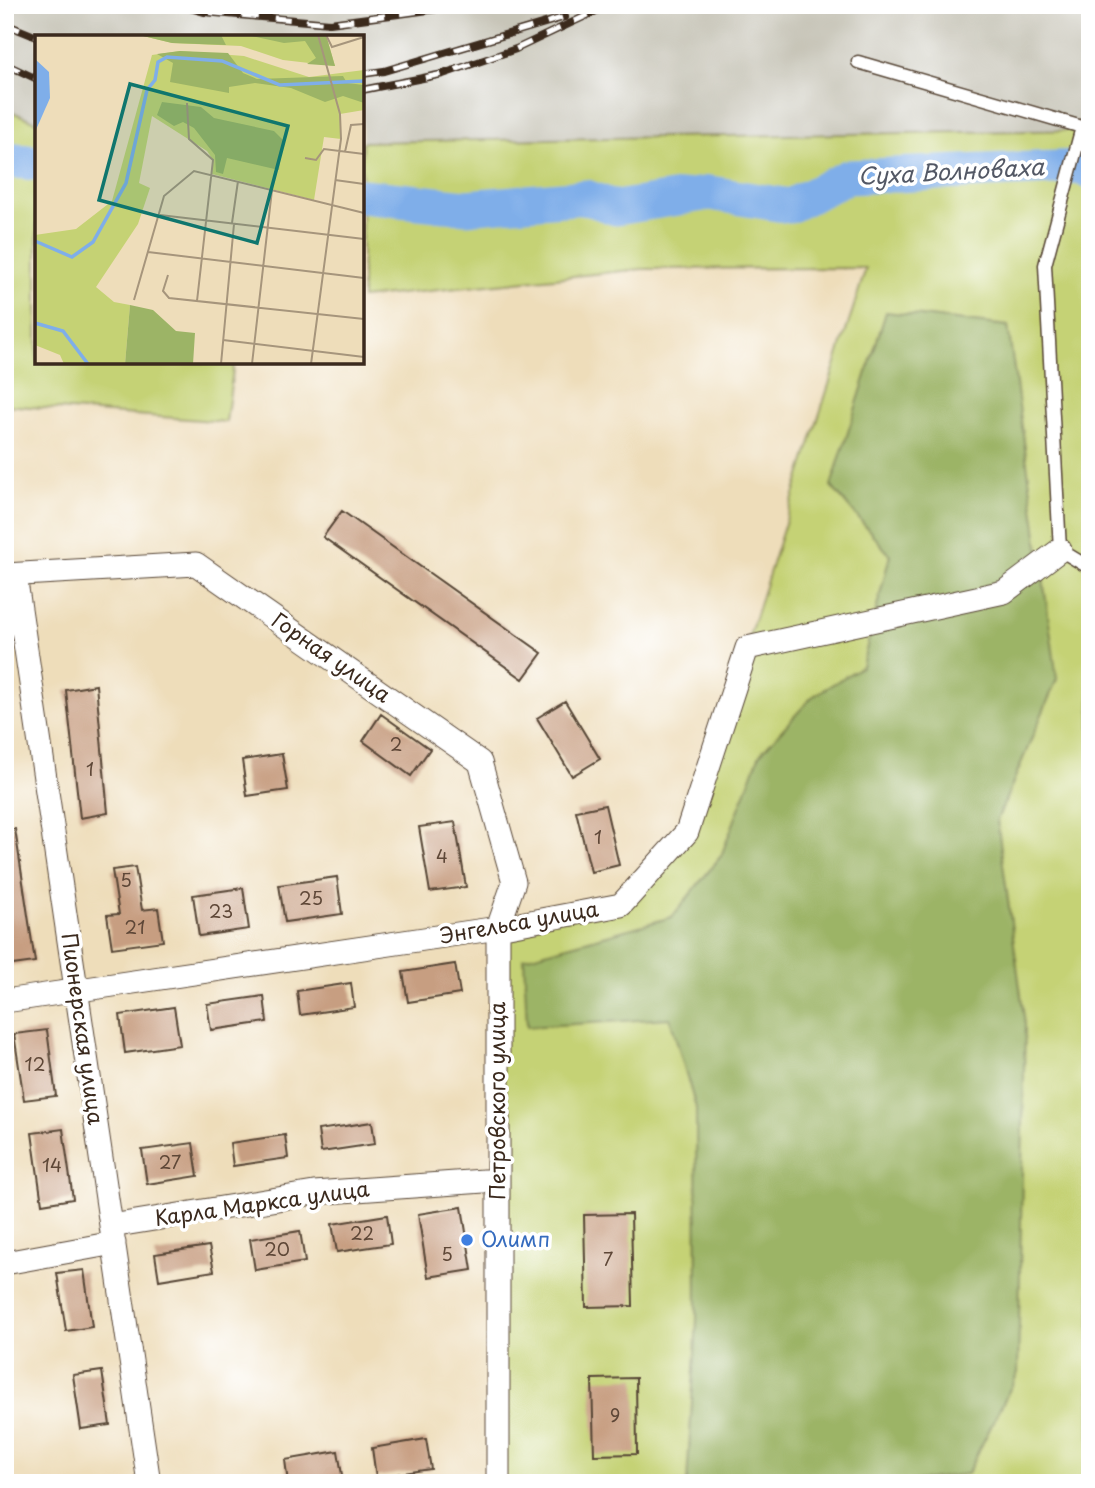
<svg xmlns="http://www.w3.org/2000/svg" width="1095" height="1488" viewBox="0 0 1095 1488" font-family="'Playpen Sans',sans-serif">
<rect width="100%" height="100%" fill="#fff"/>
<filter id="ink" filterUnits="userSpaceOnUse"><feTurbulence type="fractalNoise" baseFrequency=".0143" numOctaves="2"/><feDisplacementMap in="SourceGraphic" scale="14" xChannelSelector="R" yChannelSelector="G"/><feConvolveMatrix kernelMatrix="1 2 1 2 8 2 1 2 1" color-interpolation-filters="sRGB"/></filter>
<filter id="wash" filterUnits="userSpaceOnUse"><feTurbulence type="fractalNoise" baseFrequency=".00686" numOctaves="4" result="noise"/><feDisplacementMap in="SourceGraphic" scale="28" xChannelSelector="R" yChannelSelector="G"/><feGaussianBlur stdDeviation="1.57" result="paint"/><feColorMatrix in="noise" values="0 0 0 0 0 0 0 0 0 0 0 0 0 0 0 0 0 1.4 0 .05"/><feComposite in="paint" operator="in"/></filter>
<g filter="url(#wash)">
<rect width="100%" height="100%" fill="#eeddba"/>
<path fill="#c7c5b8" d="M5,5H1090V130L362,142V37H37V122L5,109Z"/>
<path fill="#c5d274" stroke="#807e49" stroke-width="2" d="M5,109L37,122V362H234L226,422L5,405Z
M1090,130V1483H498V928L621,905L687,832L866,268L642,269L362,298V142Z"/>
<path fill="#9cb466" stroke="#6c6f42" stroke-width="2" d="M886,312L1008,326L1057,679L997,820L1025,1024L1018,1373L967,1474L900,1483H687L697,1320L696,1108L670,1018L527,1027L524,958L672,917L721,856L760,754L812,697L862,666L890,555L831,486Z"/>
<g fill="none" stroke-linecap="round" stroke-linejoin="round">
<path stroke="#7faee9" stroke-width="35" d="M5,160L37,163
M362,196L466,207L586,197L616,208L710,193L790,206L847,177L1080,167L1090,172"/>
</g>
<g id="blocks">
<path fill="#c79e81" d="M342,511L542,653L523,679L323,537Z
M96,685L108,813L80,818L66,690Z
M565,701L600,759L572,776L537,718Z
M381,714L430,749L411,776L363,741Z
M282,754L288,790L247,796L242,760Z
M605,805L619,865L591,872L576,811Z
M455,822L466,887L430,892L419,827Z
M5,829H15L35,962L5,966V933L9,932L5,908Z
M135,867L142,910L158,908L163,941L112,948L107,915L119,914L112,870Z
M337,877L342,914L285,922L279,885Z
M243,888L249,929L199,936L193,895Z
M455,964L460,994L408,1002L403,972Z
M351,983L354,1007L300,1015L297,991Z
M264,996L267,1022L211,1030L207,1004Z
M174,1007L180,1045L125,1053L120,1015Z
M47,1030L56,1096L24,1100L14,1034Z
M372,1122L375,1144L321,1152L318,1130Z
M63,1129L73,1199L42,1204L32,1133Z
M285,1135L288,1158L233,1166L230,1143Z
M193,1143L198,1176L147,1184L142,1150Z
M462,1207L472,1270L428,1277L418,1214Z
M631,1214L633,1306L586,1307L584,1215Z
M387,1215L391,1244L337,1252L332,1224Z
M300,1231L305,1262L255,1270L250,1239Z
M209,1246L214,1271L159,1280L155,1254Z
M84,1270L92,1327L66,1331L57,1273Z
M102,1371L110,1425L81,1429L73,1375Z
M636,1378L637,1454L594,1455L592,1379Z
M426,1439L431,1469L376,1477L372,1448Z
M338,1451L343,1481L288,1483L285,1460Z"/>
</g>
</g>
<g filter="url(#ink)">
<use href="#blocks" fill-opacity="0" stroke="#564535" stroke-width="2"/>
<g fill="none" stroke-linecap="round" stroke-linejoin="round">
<g stroke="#564535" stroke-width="15">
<path id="service" d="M858,62L1082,127L1089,125
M1082,127L1045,265L1060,550L1090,568"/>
</g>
<g stroke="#564535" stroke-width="25">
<path id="minor" d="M5,575L196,564L480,762L514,882L498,928V1483
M15,575L149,1483
M5,1001L498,928L621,905L687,832L747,648L1004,592L1060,550
M111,1226L314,1193L498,1180
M5,1263L114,1243"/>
</g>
<use href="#service" stroke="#fff" stroke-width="12"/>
<use href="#minor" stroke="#fff" stroke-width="23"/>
<g stroke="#3b2a1e" stroke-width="8">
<path id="rail" d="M179,5L204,12L330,23L467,5
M5,24L37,37
M5,64L37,79
M362,74L384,71L565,17
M362,90L443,74L516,49L609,5"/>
</g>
<use href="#rail" stroke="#fff" stroke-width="5" stroke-dasharray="16" stroke-linecap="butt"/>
</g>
</g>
<circle fill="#3f7fe0" stroke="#fff" stroke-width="2.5" cx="467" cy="1240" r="7"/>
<g text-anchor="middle" stroke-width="7" stroke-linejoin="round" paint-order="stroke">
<g font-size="18" fill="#5e4737">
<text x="396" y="751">2</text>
<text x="90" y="776">1</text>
<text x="598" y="844">1</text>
<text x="442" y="863">4</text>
<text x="126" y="887">5</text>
<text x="311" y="905">25</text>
<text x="221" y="918">23</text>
<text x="135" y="934">21</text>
<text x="35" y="1071">12</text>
<text x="170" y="1169">27</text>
<text x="52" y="1172">14</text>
<text x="362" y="1240">22</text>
<text x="277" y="1256">20</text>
<text x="447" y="1261">5</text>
<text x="608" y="1266">7</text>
<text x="615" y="1422">9</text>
</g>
<g font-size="21" fill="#3b2a1e" stroke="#fff">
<text transform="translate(331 658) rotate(35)" y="7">Горная улица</text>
<text transform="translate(519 923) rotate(-10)" y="7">Энгельса улица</text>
<text transform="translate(82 1029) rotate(82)" y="7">Пионерская улица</text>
<text transform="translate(498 1101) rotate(-90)" y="7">Петровского улица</text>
<text transform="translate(262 1204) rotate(-8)" y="7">Карла Маркса улица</text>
</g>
<g font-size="21" fill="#366cbe" stroke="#fff" text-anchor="start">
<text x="481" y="1247">Олимп</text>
</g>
<g font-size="23" font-style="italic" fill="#535865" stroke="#fff">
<text transform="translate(951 172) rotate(-3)" y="8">Суха Волноваха</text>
</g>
</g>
<g transform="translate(35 35)">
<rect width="329" height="329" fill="#eeddba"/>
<path d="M104,0H291L300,31L248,25L206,11L137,8ZM145,16L209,21L274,42L329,35V75L305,79L306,104L289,102L279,165L177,139L178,125L172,116L117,81L104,148L115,153L103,189L61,252L79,267L95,270L90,329H29L25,320L0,310V200L41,194L77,166L117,20Z" fill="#c5d274"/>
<path d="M104,0H186L191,10L137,8ZM212,0H291L300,31L272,29L281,23L270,6L249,8ZM145,16L193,18L208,38L222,44L308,41L312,48L329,50V68L308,61L290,67L256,53L220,48L194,52V58L135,47L138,28L122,19ZM127,67L166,72L179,83L239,96L248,105L244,135L192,123L188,139L181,137L180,120L159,93L148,87L139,91L122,80ZM95,270L118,275L141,296L160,298L158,329H90Z" fill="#9cb466"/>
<path d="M0,24L14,37L15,63L0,97Z" fill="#7faee9"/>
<path fill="none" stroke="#7faee9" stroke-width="3.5" d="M0,206L37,222L58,207L91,148L112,55L120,45L123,27L132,22L187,26L245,50L329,46M0,288L28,296L53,329"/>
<path fill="none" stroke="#a6957c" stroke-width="2" d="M291,0L297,12L329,2M152,68L154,104L178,125L162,266M310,117L316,90L329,89M270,123L281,125L289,114L329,119M300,145L329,149M125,180L329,204M197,188L203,146M113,217L329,243M133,240L128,256L134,263L329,284M99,265L129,161L159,136L329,178M188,305L329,322M186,329L199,189M217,329L237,155M276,329L306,104L305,79L283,0"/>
<path fill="#0f766e" fill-opacity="0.15" stroke="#0f766e" stroke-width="3.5" d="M95,49L253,91L222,208L64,165Z"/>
<rect width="329" height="329" fill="none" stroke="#3b2a1e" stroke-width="3.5"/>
</g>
<rect width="1095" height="1488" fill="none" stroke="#fff" stroke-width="28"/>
</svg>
